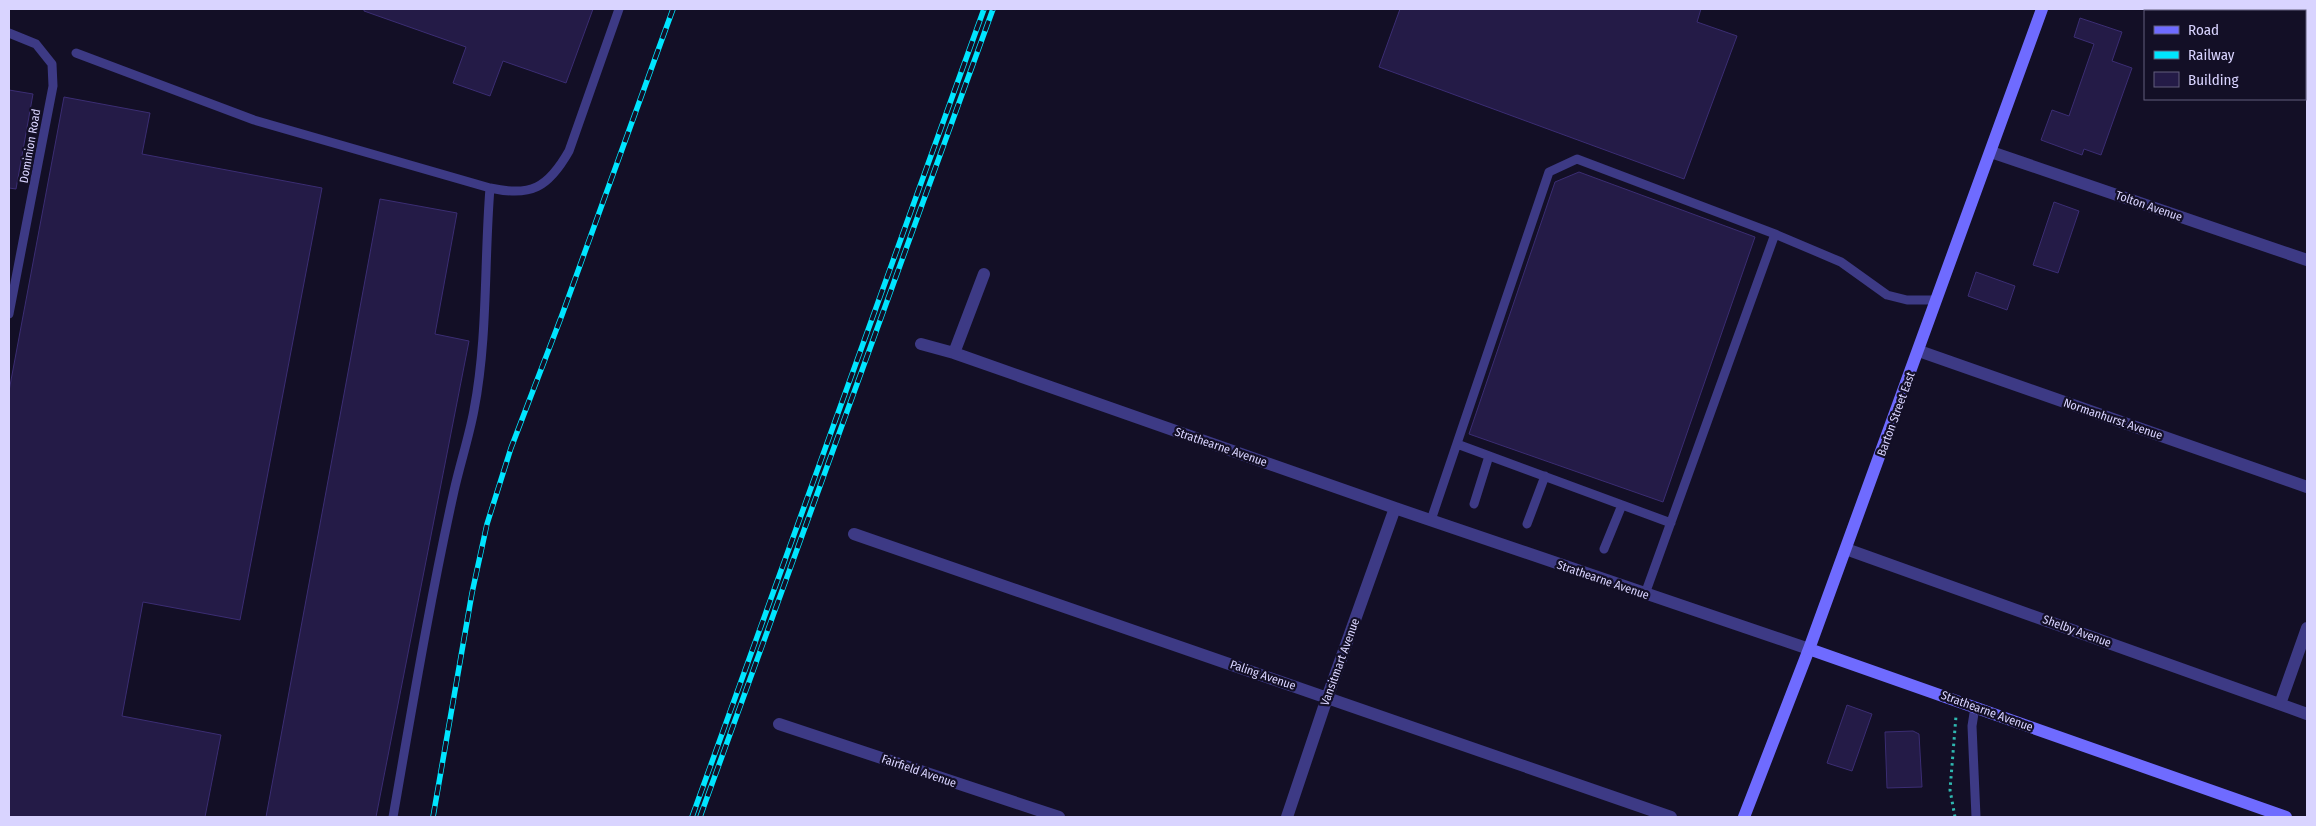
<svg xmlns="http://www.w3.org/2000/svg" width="2316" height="826" viewBox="0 0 2316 826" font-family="'Fira Sans Condensed',sans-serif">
<rect width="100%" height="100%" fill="#130f26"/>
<path fill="#241b47" stroke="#3b2d73" d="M364,9H593L566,83L503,61L490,96L453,83L466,47L364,11Z
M1400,9H1701L1697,22L1737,36L1684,179L1379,67Z
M2080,18L2122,32L2112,61L2132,68L2101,155L2084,149L2082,155L2041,140L2052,110L2069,116L2094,44L2074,37Z
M9,90L33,94L16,189L9,188Z
M64,97L150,113L142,154L322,188L240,620L143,602L122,716L221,735L205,817H9V391Z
M1579,172L1755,237L1663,502L1469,434L1555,182Z
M380,199L457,213L435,334L469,341L376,817H266Z
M2054,202L2079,211L2058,273L2033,265Z
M1976,272L2015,286L2007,310L1968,296Z
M1847,705L1872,714L1852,771L1827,763Z
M1913,731L1919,734L1922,787L1887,788L1885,732Z"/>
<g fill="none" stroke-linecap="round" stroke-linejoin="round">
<path stroke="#2fb8b0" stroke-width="3" stroke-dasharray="2.5 4" stroke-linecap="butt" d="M1955,817L1950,790L1956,716"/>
<path stroke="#3d3a85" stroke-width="9" d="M9,33L36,44L52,64L53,86L9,314
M76,53L254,120L490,188C531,197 548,188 569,151L619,9
M1457,444L1671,523
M1474,504L1489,456
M1431,520L1549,172L1577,159L1775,234
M1527,524L1545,476
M1604,549L1622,505
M1645,594L1775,234L1841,262L1887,295L1907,300H1937
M1975,707L1972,726L1976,817
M393,817C412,708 430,599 454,491C460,464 469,437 474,410C488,337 484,262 490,188"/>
<path stroke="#3d3a85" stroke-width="12" d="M2227,9L2234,11
M2305,35L2307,36
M1991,152L2307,260
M921,344L954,353L1395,508L1809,649
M1919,351L2307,487
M954,353L984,274
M854,534L1671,817
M1846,549L2307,714
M2280,704L2307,628
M779,724L1059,817
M1287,817L1327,698L1395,508"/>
<path stroke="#6f6bff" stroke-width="12" d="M1809,649L2286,817
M1744,817L1809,649L2042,9"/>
<g stroke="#00e5ff" stroke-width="5.5">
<path id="rail" d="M433,817L472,593L487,524L511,448L562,315L673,9
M692,817L984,9
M700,817L993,9"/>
</g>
<use href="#rail" stroke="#130f26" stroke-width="4" stroke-dasharray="11" stroke-linecap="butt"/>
</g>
<g text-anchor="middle" stroke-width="4.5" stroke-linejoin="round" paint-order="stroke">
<g font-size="12" fill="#d9d4ff" stroke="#130f26">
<text transform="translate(30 146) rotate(-80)" y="4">Dominion Road</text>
<text transform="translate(2149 206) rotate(19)" y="4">Tolton Avenue</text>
<text transform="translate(1896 414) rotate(-70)" y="4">Barton Street East</text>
<text transform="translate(2113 419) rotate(19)" y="4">Normanhurst Avenue</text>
<text transform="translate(1221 447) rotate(19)" y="4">Strathearne Avenue</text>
<text transform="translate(1603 580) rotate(19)" y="4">Strathearne Avenue</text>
<text transform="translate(2077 631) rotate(20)" y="4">Shelby Avenue</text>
<text transform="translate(1340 662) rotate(-70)" y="4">Vansitmart Avenue</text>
<text transform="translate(1263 675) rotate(19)" y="4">Paling Avenue</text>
<text transform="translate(1987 711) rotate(20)" y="4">Strathearne Avenue</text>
<text transform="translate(919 771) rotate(19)" y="4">Fairfield Avenue</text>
</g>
</g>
<rect width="2316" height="826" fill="none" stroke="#d9d4ff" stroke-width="20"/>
<rect x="2144" y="10" width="162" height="90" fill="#130f26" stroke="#625e7d"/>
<rect x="2154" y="26" width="25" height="8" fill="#6f6bff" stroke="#625e7d"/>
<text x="2188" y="35" font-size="15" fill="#d9d4ff">Road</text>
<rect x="2154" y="51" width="25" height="8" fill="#00e5ff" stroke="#625e7d"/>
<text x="2188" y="60" font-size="15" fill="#d9d4ff">Railway</text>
<rect x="2154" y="72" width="25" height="15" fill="#241b47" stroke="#625e7d"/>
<text x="2188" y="85" font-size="15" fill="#d9d4ff">Building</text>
</svg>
